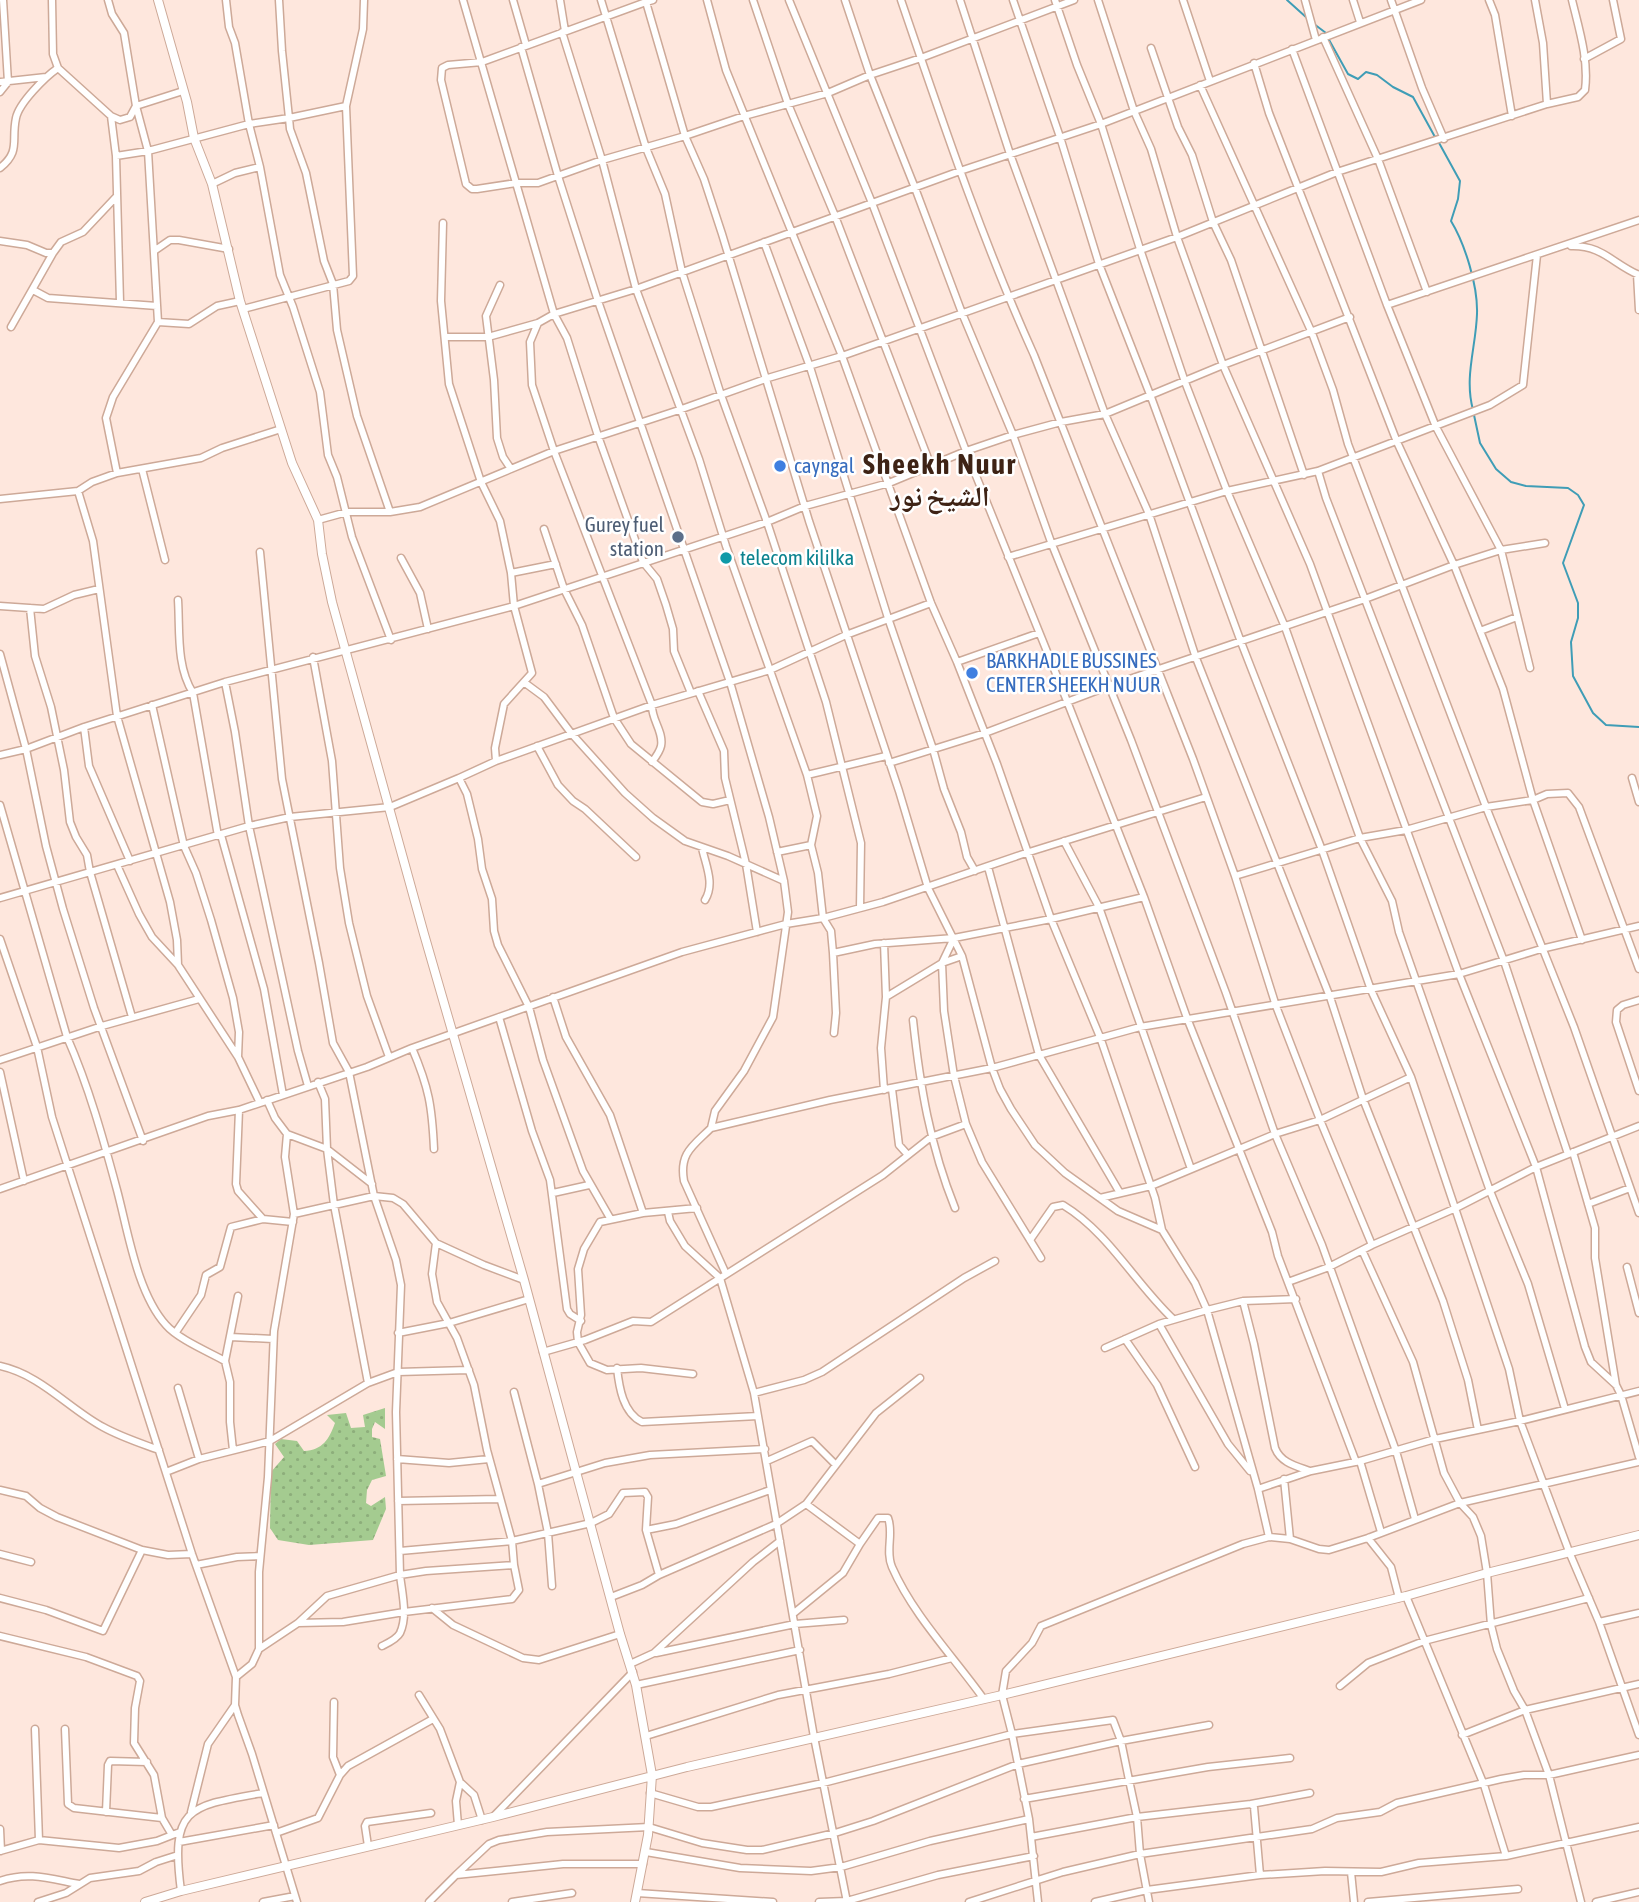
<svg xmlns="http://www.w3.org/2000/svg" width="1639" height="1902" viewBox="0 0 1639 1902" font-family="'Asap Condensed','Noto Naskh Arabic',sans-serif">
<defs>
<pattern id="green-dots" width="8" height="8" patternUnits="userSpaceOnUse" patternTransform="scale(1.75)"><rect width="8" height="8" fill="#a4cb90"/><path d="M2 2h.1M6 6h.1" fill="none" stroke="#8dae7b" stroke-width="1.8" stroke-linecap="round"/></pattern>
</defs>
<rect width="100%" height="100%" fill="#fee7dd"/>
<path fill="url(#green-dots)" d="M385,1408V1429L375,1422L372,1429V1437L380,1439L386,1476L372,1480L367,1490L366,1503L371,1506L385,1497L386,1509L373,1540L309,1545L278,1540L270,1528L271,1472L284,1457L275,1444L281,1439L297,1441L304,1451C323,1450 329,1439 335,1423L327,1415L346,1413L351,1428L365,1427L363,1415Z"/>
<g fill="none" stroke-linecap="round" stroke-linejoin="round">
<path stroke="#3f9db6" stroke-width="2" d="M1287,0L1307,18
M1314,24L1326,33
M1328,38L1348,74L1358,79L1366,72L1377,75L1393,87L1413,97L1435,137
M1438,141L1460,181L1458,199L1451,221C1465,244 1478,286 1477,314C1476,347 1464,377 1473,410
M1474,415L1480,443L1496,469L1511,482L1526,486L1568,488L1578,495L1584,505L1563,563L1578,603V618L1571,642L1573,676L1593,713L1606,725L1639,727"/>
<g stroke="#cda998" stroke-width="9">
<path id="minor" d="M52,0L53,54L58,68L111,116L120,120L130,117L136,106L183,91
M108,0L112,14L124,33L136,106L148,151L158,322
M226,0L229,27L235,43L249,124L260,167L280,275L293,307L320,392L328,455L337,477L352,537L391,640
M279,0L282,51L289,118L346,106
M463,0L554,314L567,338L598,436L643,562L657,579L666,605L673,629L674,651L691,693
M513,0L526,45
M560,0L565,31
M601,0L646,148L665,194L682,272L721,395L767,522L826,702L861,843L860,908
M646,0V2L685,136L602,160L538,183H516L477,189H472L466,184L441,80L442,68L448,65L482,62L646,2L653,0
M707,0L726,70L842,356L931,603L957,662L997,764L1051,919L1100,1037L1155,1198L1162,1230
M753,0L788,104L835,216L931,466
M789,0L872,203L966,451L1067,701L1144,897L1187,1018L1272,1232L1278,1256L1356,1462
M845,0L870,75L915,188L962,313L1013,435L1051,542L1131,740L1226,993L1275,1134L1322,1245L1396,1451L1415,1519
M901,0C942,120 982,240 1034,355L1193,759L1235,876L1276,1006L1320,1120L1372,1245
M960,0L1010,154L1105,414L1149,514L1196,658L1330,997L1363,1099L1443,1301L1468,1380L1478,1430
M1013,0L1060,137L1099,264L1151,397L1241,642L1322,850L1371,990L1411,1077L1509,1369L1520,1421L1570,1554L1599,1622L1639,1735
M1055,0L1077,65L1101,124L1140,249L1185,382L1227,491L1285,627L1360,838L1392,901L1399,932L1490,1191L1528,1284L1565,1409
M1074,0L921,58L870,75L828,93L744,116L685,136L704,179L722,234L809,521L899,791L928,888L962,956L992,1068L1000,1089L1011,1109L1035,1145L1065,1173L1118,1211L1162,1230L1195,1283L1207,1310L1243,1301L1296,1299
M1098,0L1134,111L1151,149L1177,237L1223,365L1310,564L1459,974L1536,1167L1585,1347L1591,1362L1616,1385L1621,1395L1639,1457
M1183,0L1210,81
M1305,0L1316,40
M1353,0L1360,22
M1391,0L1422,88L1444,139
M1489,0L1495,15L1512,116
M1535,0L1543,43L1547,104
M562,32L602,160L636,289L699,459L726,546L807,775L817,816L811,845L818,873L823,918L831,931L833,953L875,944L954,938L1051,919L1144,897
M1323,37L1378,159L1427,292
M521,47L558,176L598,301L730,682L769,817L784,881L788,912L773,1017L744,1071L715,1111L711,1128L830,1100L992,1068L1140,1027L1459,974L1541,949L1639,926
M1151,48L1178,127L1192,155L1213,222L1231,260L1304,475
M1292,49L1387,305L1436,427L1501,550L1530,668
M1584,59L1621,39L1613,0
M1254,63L1269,113L1397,442L1454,565L1503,689L1533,800L1582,940
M0,82L46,77
M1200,85L1312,333L1333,390L1348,444L1486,807L1574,1027L1639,1213
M0,92L8,82L3,0
M111,116L116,156L120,302
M116,156L148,151L249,124L289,118L290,129L306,173L324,261L333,284L337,330L357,416L390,512
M0,168C21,151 11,141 16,118C19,103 45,77 58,68
M212,184L235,173L260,167
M443,223L441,301L449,384L481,482L500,521L511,573L514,606L532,673L504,704L495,748L496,761L459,778L467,794L478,839L482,869L492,899L494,931L498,945L529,1007L543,1060L583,1171L610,1218
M0,241L27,245L46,253H53L61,242L83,232L116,197
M764,242L810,367L888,618L933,749L944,789L961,832L967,857L975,871
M1571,246C1602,245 1613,264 1639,275
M154,251L170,240H179L229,249
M1637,274L1639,310
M500,285L486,316L494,380L497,438L503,457L511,469
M33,290L48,298L157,306
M1387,305L1639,220
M243,309L349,281L353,276L346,106L363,29L364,0
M11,327L53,253
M446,337H488L538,323
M142,469L165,560
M1318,471L1326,498L1504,961L1568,1154
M117,473L106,418L113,397L158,322L189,324L217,306L240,301
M78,491L93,541L117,716L170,902L177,940L178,965
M0,499L78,491L92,482L117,473L201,458L222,448L281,429
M318,520L347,512H390L420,507L554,451L679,410L768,378L842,356L1177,237L1337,172L1547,104L1578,97L1585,90C1589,60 1579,29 1572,0
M544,529L564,589L582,625L614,718L631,744L702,802L713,804L730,800
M1008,557L1227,491L1318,471L1490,405L1523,385L1537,255
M401,558L420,593L428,629
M511,573L556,564
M178,600C180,631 176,666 193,693L218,836
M0,606L44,609L74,595L99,589
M30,608L35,656L51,707L64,770L70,822L76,837L87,855L90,872L132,1017
M1480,631L1517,617
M0,654L26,749L46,846L63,909L94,1008L143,1141
M313,657L332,761L340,868L349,923L367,996L389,1057
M957,662L1039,633
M225,682L235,732L249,826L298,1051L308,1086
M525,683L544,697L571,733L625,793L653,818L685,841L728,856L784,881
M698,691L724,751L725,778L746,864L757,932
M152,705L184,846L196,873L211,920L233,998L239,1032L238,1057
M84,727L89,766L130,861
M537,746L558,785L573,801L585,809L636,857
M0,755L26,749L84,727L225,682L514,606L767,522L805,506L889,483L966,451L1013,435L1061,422L1105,414L1223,365L1350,317
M496,761L652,705L770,670L846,635L931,603
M652,762C655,758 660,751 661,746C664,732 651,719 652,705L554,451L532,385L530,342L538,323L554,314L636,289L960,171L1101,124L1421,0
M889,763L985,733L1109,686L1365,599L1454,565L1501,550L1545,543
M807,775L886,756
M1632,778L1639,802
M0,805L67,1037C89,1087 103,1138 117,1190C128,1231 137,1293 166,1325C178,1339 209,1352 225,1361
M221,835L264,989L283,1095
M1064,841L1099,907L1191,1169
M702,848C706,866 715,884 705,900
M777,852L811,845
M117,865L139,914L152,937L178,965L238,1057L260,1103
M988,867L1039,1055L1120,1193
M1235,876L1360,838L1406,830L1486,807L1533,800L1547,794L1568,793L1579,807L1639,969
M0,898L249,826L290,817L390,807L459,778
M954,938L942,963L944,1011L954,1076L966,1124L982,1162L1041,1258
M0,939L37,1047L52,1117L192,1554L236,1677L235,1705L238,1715L252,1754L297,1902
M884,943L886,997
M833,953L836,1013L834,1033
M553,997L566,1037L610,1115L643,1213
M1639,1000L1623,1005L1617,1010L1616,1022L1639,1091
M499,1017L532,1131L550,1180L567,1309L570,1314L581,1321
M913,1020C920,1086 930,1146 955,1208
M412,1048C429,1088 432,1106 434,1149
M0,1060L102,1026L199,999
M0,1072L24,1181
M318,1082L325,1099L327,1149L334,1205L368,1383
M892,1089L899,1145L908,1155
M884,1090L881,1048L886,997L942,963L962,956
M267,1100L275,1118L287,1134L327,1149L372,1184
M239,1110L236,1184L238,1191L263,1219L293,1222
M711,1128C693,1146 679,1153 684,1181L726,1274
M1573,1152L1595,1228V1258L1616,1385
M0,1189L208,1116L239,1110L367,1067L412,1048L682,952L786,924L823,918L883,902L1026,853L1206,797
M553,1193L589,1185
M1100,1198L1151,1186L1275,1134L1320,1120L1411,1077
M1588,1204L1630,1188
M668,1212L670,1221L685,1246L720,1278L754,1393L814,1737L847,1902
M294,1214L374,1196L393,1198L403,1204L436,1243L484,1265L524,1280
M1030,1240L1053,1207L1063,1205C1109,1233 1134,1282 1173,1319
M1362,1250L1413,1362L1444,1473L1460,1503L1473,1517L1481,1536L1487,1573L1491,1625L1497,1649L1514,1691L1525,1710L1549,1775L1581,1902
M1627,1267L1639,1313
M1288,1282L1329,1267L1372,1245L1456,1208L1536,1167L1639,1126
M1243,1301L1254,1344L1275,1448C1281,1463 1296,1466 1310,1471
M1159,1324L1228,1444L1250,1471
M176,1332L201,1295L206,1275L220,1267L231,1227L263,1219
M398,1333L449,1323L529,1299
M230,1337L273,1339
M1125,1339L1157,1385L1195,1467
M1105,1348L1159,1324L1207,1310L1258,1489L1269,1537
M543,1352L585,1340L633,1321L651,1322L883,1175L931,1137L966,1124
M0,1366C41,1375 68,1408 103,1427C121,1437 140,1443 159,1450
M617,1368C619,1387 623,1413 642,1422L758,1416
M693,1374L641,1368L607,1370L590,1363L578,1342L577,1332L581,1315L578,1269L584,1249L600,1222L643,1213L697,1208
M178,1388L199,1459
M514,1392L538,1484
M754,1393L804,1380L822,1372L964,1278L995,1261
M233,1450L230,1422V1382L225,1361L238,1296
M397,1459L449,1463L489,1459
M767,1461L812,1441L836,1465
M1360,1461L1381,1532
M166,1472L199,1459L270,1441L368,1383L398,1372L469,1370
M1284,1479L1290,1539
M1258,1489L1311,1471L1360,1461L1435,1439L1520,1421L1639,1391
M0,1490L26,1496L40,1508L57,1517L142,1550L168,1555L192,1554
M398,1501L499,1499
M806,1504L860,1544L878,1518H888C894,1533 885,1551 892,1567C913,1615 953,1656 983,1698
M646,1530L676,1524L770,1490
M1368,1538L1391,1567L1399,1598
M400,1551L512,1541L591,1523L609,1514L623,1493L645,1492L648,1497L646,1530L659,1575L642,1585L611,1597
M0,1554L31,1562
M196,1565L237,1557L260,1556
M659,1575L776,1524L806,1504L876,1413L920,1378
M552,1586L548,1533L538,1484L605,1463L650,1455L765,1449
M1406,1596L1484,1785L1506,1856
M0,1598L46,1610L103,1631L142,1550
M432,1608L453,1625L523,1658L539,1660L620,1634
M794,1613L843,1573L860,1544
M1599,1622L1639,1613
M298,1623L343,1622L404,1612L512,1599L519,1590L514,1565
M0,1636L86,1657L137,1676L140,1681L135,1708L134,1743L154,1775L162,1818L172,1835
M382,1646C388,1643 397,1639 400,1633C408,1616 402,1593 400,1575L426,1571L514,1565L512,1541L487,1450L474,1385L457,1338L437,1302L432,1274L436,1243
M259,1649L298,1623L327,1596L400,1575L396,1412L401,1285L396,1260L374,1196L349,1072L333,1043L319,963L282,779L260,552
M656,1653L795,1624L844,1620
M630,1664L654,1653L753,1562L780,1541
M236,1677L252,1664L259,1649V1572L268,1477L274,1331L294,1214L285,1157L287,1134
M636,1685L800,1650
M1340,1686L1368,1663L1424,1641L1589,1598
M419,1695L440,1729L460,1782L456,1801L458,1825
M334,1702L333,1757L340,1775
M35,1729L39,1840
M65,1729L68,1804L74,1808L162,1818
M1462,1735L1525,1710L1639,1684
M646,1736L778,1695L889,1674L952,1658
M460,1782L474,1795L482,1820
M650,1793L698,1807H711L823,1783L1012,1734L1113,1720L1121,1741L1129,1780L1137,1817L1140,1854L1149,1902
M1024,1799L1208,1767L1290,1758
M1251,1804L1310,1793
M106,1812L108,1765L110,1761L147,1762
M191,1812L208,1744L235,1705
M494,1816L633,1672
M0,1829L1,1851
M276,1833L318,1818L340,1775L348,1766L433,1719
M1031,1837L1137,1817L1251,1804L1254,1807L1260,1875
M179,1842L274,1825
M368,1846L365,1826L367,1822L431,1813
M0,1851L39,1840L119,1848L157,1841L180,1832
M646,1852L740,1868L811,1871L841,1867L930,1841L1029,1819
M1351,1872L1354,1902
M456,1875L489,1844L499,1840L547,1832L649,1827L702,1843L747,1850H762L835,1833L873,1821L1018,1764L1121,1741L1209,1725
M0,1881C28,1871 51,1879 79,1884
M181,1891C170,1807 188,1806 263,1793
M637,1893L773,1902
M38,1902L66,1893L90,1878L139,1871L156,1862L178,1855
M263,1902L295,1896
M429,1902L456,1875L563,1864H643
M512,1902L572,1893
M819,1902L847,1901L938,1875L1034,1856
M969,1902L1063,1872L1140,1854L1312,1829L1337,1818L1380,1812L1397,1803L1501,1779L1524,1775H1549L1639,1755
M1038,1902L1029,1819L1012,1734L1002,1695L1006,1671L1032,1643L1041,1626L1243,1544L1269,1537L1290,1539L1319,1549L1329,1550L1368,1538L1460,1503L1639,1462
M1095,1902L1147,1890L1260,1875L1325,1871L1381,1872L1419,1863L1506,1856L1639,1827
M1368,1902L1518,1889
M1596,1902L1639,1892"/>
</g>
<g stroke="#cda998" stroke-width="10">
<path id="tertiary" d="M158,0L187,102L194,138L212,184L240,301L292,463L318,520L322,554L332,602L424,934L524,1280L620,1634L636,1685L652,1775L648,1835L635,1902
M145,1902L181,1891L493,1817L687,1767L1002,1695L1406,1596L1487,1573L1639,1535"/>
</g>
<use href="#minor" stroke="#fff" stroke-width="6"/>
<use href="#tertiary" stroke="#fff" stroke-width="8"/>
</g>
<g fill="#3f7fe0" stroke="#fff" stroke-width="2.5">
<circle cx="780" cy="466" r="7"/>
<circle cx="972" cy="673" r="7"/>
</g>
<circle fill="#5c6f8a" stroke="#fff" stroke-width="2.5" cx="678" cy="537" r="7"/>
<circle fill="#0f9aa8" stroke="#fff" stroke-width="2.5" cx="726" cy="558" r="7"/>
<g text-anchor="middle" stroke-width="5" stroke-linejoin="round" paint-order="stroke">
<g font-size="21" fill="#366cbe" stroke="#fff" text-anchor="start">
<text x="794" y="473">cayngal</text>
<text x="986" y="668">BARKHADLE BUSSINES<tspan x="986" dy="24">CENTER SHEEKH NUUR</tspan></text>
</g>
<g font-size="21" fill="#4e5e75" stroke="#fff" text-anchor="end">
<text x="664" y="532">Gurey fuel<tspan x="664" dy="24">station</tspan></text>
</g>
<g font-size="21" fill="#0d838f" stroke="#fff" text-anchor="start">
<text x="740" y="565">telecom kililka</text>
</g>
<g font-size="28" font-weight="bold" letter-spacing="2" fill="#3e2315" stroke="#fff">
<text x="940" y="474">Sheekh Nuur<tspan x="940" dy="32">الشيخ نور</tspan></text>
</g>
</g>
</svg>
